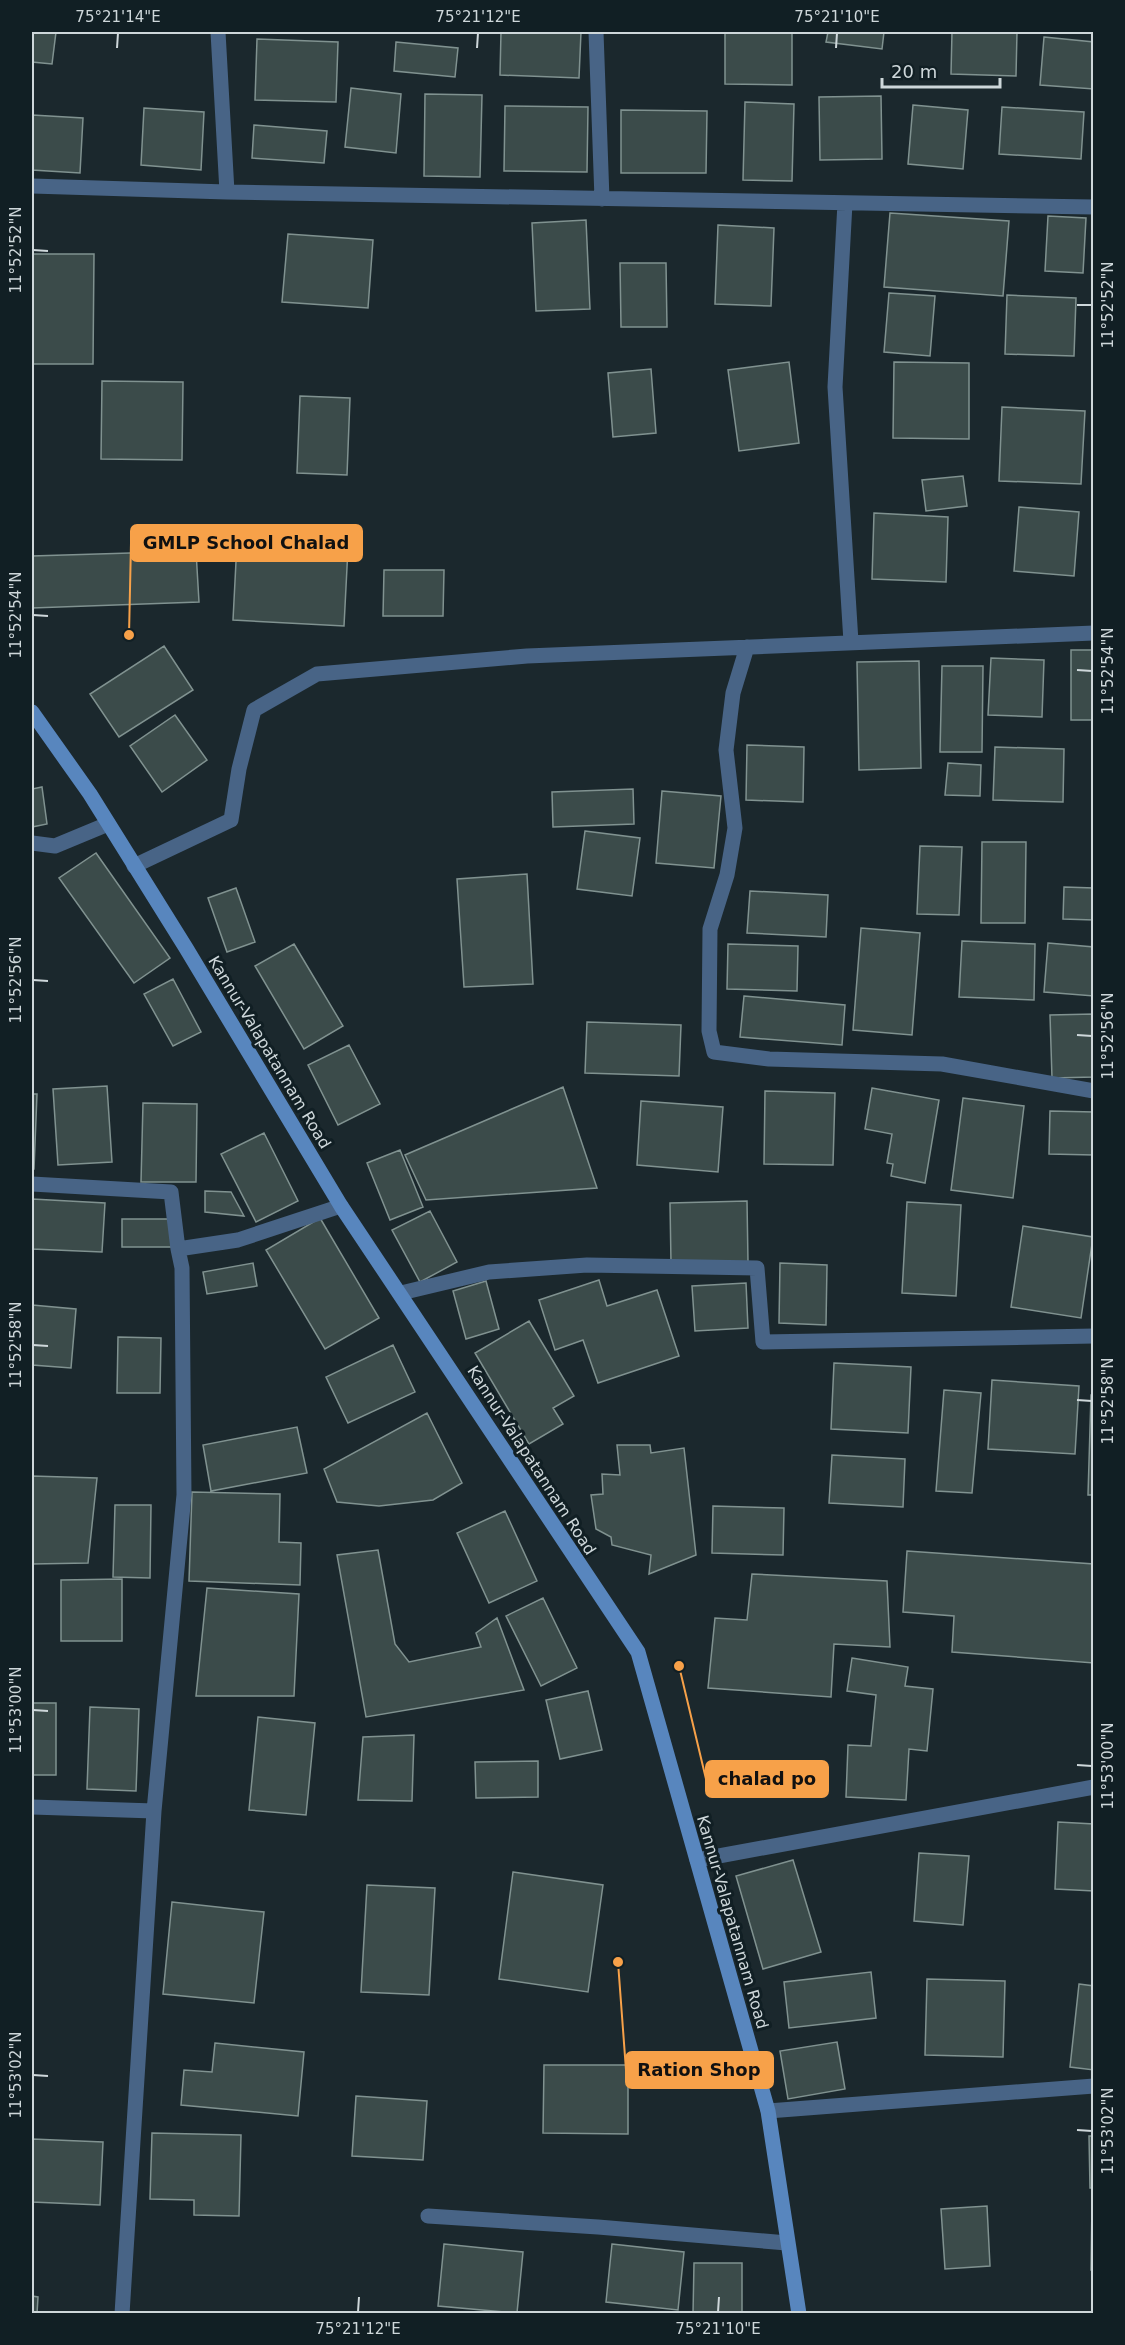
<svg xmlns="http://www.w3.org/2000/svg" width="1125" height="2345" viewBox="0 0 1125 2345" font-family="'DejaVu Sans',sans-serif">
<rect width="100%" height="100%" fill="#1b282d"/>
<path fill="#3b4b4a" stroke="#809290" stroke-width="1.5" d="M32,32H56L52,64L32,62Z
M501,32H581L579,78L500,75Z
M725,32H792V85L725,84Z
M828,32H884L882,49L826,42Z
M952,32H1017L1016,76L951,74Z
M1044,37L1094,42V89L1040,85Z
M257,39L338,42L336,102L255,100Z
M396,42L458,48L455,77L394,71Z
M351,88L401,94L396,153L345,147Z
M425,94L482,95L480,177L424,176Z
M881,96L882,159L820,160L819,97Z
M745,102L794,104L792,181L743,180Z
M913,105L968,110L963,169L908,164Z
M505,106L588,107L587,172L504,171Z
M1002,107L1084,112L1081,159L999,154Z
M144,108L204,112L201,170L141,165Z
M621,110L707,111L706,173H621Z
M32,115L83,118L80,173L32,170Z
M254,125L327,131L324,163L252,158Z
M890,213L1009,221L1003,296L884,287Z
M1048,216L1086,218L1083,273L1045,271Z
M586,220L590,309L536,311L532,223Z
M718,225L774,228L771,306L715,304Z
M288,234L373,240L368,308L282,302Z
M32,254H94L93,364H32Z
M620,263H666L667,327H621Z
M889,293L935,296L930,356L884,352Z
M1007,295L1076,298L1074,356L1005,354Z
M789,362L799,443L739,451L728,370Z
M894,362L969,363V439L893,438Z
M651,369L656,433L613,437L608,373Z
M102,381L183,382L182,460L101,459Z
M300,396L350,398L347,475L297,473Z
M1002,407L1085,411L1081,484L999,481Z
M963,476L967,506L926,511L922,480Z
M1019,507L1079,512L1074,576L1014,571Z
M874,513L948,517L946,582L872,579Z
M237,542L348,548L344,626L233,620Z
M196,551L199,602L32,608V556Z
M384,570H444L443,616H383Z
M164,646L193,690L119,737L90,694Z
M1071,650H1094V720H1071Z
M991,658L1044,660L1042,717L988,715Z
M919,661L921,768L859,770L857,662Z
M942,666H983L982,752H940Z
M175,715L207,760L162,792L130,746Z
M747,745L804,747L803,802L746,800Z
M995,747L1064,749L1063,802L993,800Z
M948,763L981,765L980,796L945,795Z
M42,787L47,824L32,827V789Z
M633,789L634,824L553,827L552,792Z
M662,791L721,796L714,868L656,863Z
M585,831L640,838L632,896L577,889Z
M982,842H1026L1025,923H981Z
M920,846L962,847L959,915L917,914Z
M96,853L170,958L134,983L59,878Z
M527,874L533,984L464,987L457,879Z
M1064,887L1094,888V920L1063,919Z
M236,888L255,942L227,952L208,898Z
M750,891L828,895L826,937L747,933Z
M861,928L920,933L912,1035L853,1030Z
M962,941L1035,944L1034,1000L959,997Z
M1048,943L1094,947V996L1044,992Z
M294,944L343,1026L304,1049L255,966Z
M728,944L798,946L797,991L727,989Z
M173,979L201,1032L173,1046L144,994Z
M744,996L845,1005L842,1045L740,1037Z
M1094,1014V1077L1052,1078L1050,1015Z
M587,1022L681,1025L679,1076L585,1073Z
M349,1045L380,1104L338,1125L308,1065Z
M107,1086L112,1162L58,1165L53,1089Z
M563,1087L597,1188L426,1200L405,1155Z
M872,1088L939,1100L925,1183L891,1176L893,1164L887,1163L892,1134L865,1129Z
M765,1091L835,1093L833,1165L764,1164Z
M32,1094H37L34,1169H32Z
M963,1098L1024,1106L1013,1198L951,1190Z
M641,1101L723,1107L718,1172L637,1165Z
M143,1103L197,1104L196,1182H141Z
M1050,1111L1094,1112V1155L1049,1154Z
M264,1133L298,1201L256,1222L221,1154Z
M400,1150L423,1207L390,1220L367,1163Z
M205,1191L231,1192L244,1216L205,1212Z
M32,1199L105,1203L102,1252L32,1249Z
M747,1201L748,1262L671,1263L670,1203Z
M907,1202L961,1205L956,1296L902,1293Z
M430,1211L457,1262L420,1282L392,1230Z
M320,1218L379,1318L325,1349L266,1250Z
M122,1219H170L171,1247H122Z
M1023,1226L1093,1237L1081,1318L1011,1307Z
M253,1263L257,1286L207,1294L203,1272Z
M780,1263L827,1265L826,1325L779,1323Z
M599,1280L607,1306L657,1290L679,1356L598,1383L583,1340L555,1350L539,1300Z
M486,1281L499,1329L466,1339L453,1291Z
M746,1283L748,1328L695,1331L692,1286Z
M32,1305L76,1309L71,1368L32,1365Z
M529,1321L574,1396L553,1408L563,1424L529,1444L475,1353Z
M118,1337L161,1338L160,1393H117Z
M393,1345L415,1392L348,1423L326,1377Z
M834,1363L911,1367L908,1433L831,1429Z
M992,1380L1079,1386L1075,1454L988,1449Z
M944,1390L981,1393L972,1493L936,1491Z
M1091,1395H1094V1495H1088Z
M427,1413L462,1483L433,1500L379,1506L337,1502L324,1469Z
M297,1427L307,1473L211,1491L203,1445Z
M617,1445H650L651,1453L684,1448L696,1555L649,1574L651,1555L612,1545L611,1537L596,1529L591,1495L603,1494L602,1474L620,1475Z
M832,1455L905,1459L903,1507L829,1503Z
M32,1476L97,1478L88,1563L32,1564Z
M192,1492L280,1494L279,1542L301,1543L300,1585L189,1581Z
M115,1505H151L150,1578L113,1577Z
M713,1506L784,1508L783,1555L712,1553Z
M505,1511L537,1581L489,1603L457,1533Z
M378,1550L395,1644L409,1662L481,1647L476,1633L497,1618L524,1690L366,1717L337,1555Z
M907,1551L1094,1564V1663L952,1652L954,1616L903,1612Z
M752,1574L887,1581L890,1647L834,1644L831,1697L708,1688L715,1618L747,1620Z
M122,1579V1641H61V1580Z
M207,1588L299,1594L294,1696H196Z
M543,1598L577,1668L541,1686L506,1616Z
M852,1658L908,1667L905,1686L933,1689L927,1751L909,1749L906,1800L846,1797L848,1745L871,1746L876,1695L847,1691Z
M588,1691L602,1750L560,1759L546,1700Z
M32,1703H56V1775H32Z
M90,1707L139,1709L136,1791L87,1789Z
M258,1717L315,1723L306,1815L249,1810Z
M414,1735L412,1801L358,1800L363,1737Z
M538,1761V1797L476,1798L475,1762Z
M1058,1822L1094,1824V1891L1055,1889Z
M919,1853L969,1856L963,1925L914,1921Z
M793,1860L821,1952L763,1969L736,1876Z
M513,1872L603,1885L588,1992L499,1979Z
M367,1885L435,1888L429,1995L361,1992Z
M172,1902L264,1912L254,2003L163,1994Z
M871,1972L876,2018L789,2028L784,1982Z
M927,1979L1005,1981L1003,2057L925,2055Z
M1079,1984L1094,1986V2070L1070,2067Z
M837,2042L845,2089L788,2099L780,2051Z
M215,2043L304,2052L298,2116L181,2105L184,2070L212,2072Z
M544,2065H628V2134L543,2133Z
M356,2096L427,2101L423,2160L352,2156Z
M152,2133L241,2135L239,2216L194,2215V2200L150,2199Z
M1089,2136H1094V2188H1090Z
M32,2139L103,2142L100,2205L32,2202Z
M1092,2203H1094V2270H1091Z
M987,2206L990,2266L945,2269L941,2209Z
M444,2244L523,2252L517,2313L438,2306Z
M612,2244L684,2252L678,2310L606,2302Z
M694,2263H742V2314H693Z
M32,2296L38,2297L37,2314H32Z"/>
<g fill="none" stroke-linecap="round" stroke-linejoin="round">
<path stroke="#486486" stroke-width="15" d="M218,32L227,192
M596,32L602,199
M32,186L227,192L1094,207
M845,203L835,387L851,642
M747,647L733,693L726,750L735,828L727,875L710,929L709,1031L714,1052L769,1059L942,1064L1094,1091
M32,843L55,846L108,824
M134,866L231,820L239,769L254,710L317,674L527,656L1094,633
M32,1184L171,1192L178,1249L238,1240L341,1206
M401,1293L489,1272L587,1265L757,1268L763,1342L1094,1336
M32,1807L154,1811
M697,1860L1094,1787
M768,2111L1094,2086
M428,2216L598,2227L787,2243
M122,2314L154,1811L184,1495L182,1268L178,1249"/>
<path stroke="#5886be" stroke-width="15" d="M32,712L90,794L186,948L341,1206L638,1652L768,2111L799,2314"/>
</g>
<path fill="none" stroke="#ced7da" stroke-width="2" d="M117,48L118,33M477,48L478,33M836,48L837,33M33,250L48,251M1077,305H1092M33,615L48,616M1077,670L1092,671M33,980L48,981M1077,1035L1092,1036M33,1345L48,1346M1077,1400L1092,1401M33,1710L48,1711M1077,1765L1092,1766M33,2075L48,2076M1077,2130L1092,2131M358,2312L359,2297M718,2312L719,2297"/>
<g text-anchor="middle" stroke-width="6" stroke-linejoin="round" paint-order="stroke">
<g font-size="16" fill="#ced7da" stroke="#111f24">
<text transform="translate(270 1052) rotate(59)" y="6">Kannur-Valapatannam Road</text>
<text transform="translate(532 1460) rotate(57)" y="6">Kannur-Valapatannam Road</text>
<text transform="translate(733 1922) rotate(74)" y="6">Kannur-Valapatannam Road</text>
</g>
</g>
<path fill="none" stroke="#f7a149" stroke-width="2" d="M129 635L131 543M679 1666L706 1779M618 1962L626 2070"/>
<g fill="#f7a149" stroke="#111f24" stroke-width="2">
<circle cx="129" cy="635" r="6"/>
<circle cx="679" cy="1666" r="6"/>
<circle cx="618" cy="1962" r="6"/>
</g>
<g fill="#f7a149" stroke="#f7a149" stroke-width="2">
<rect x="131" y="525" width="231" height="36" rx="6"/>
<rect x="706" y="1761" width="122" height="36" rx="6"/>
<rect x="626" y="2052" width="147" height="36" rx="6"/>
</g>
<g font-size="18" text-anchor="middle" font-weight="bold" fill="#111">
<text x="246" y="549">GMLP School Chalad</text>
<text x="767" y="1785">chalad po</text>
<text x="699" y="2076">Ration Shop</text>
</g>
<rect width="1125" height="2345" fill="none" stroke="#111f24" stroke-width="66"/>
<path d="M882 78v9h118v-9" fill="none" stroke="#ced7da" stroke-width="3"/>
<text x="891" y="78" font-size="18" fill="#ced7da" stroke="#111f24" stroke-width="4.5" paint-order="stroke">20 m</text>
<rect x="33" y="33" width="1059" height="2279" fill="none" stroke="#ced7da" stroke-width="2"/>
<g font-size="15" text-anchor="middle" fill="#ced7da">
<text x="118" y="22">75°21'14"E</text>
<text x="478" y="22">75°21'12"E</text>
<text x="837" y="22">75°21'10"E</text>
<text transform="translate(16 250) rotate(-90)" y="5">11°52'52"N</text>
<text transform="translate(1108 305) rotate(-90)" y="5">11°52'52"N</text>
<text transform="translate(16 615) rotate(-90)" y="5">11°52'54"N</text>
<text transform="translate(1108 671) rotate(-90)" y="5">11°52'54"N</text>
<text transform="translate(16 980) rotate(-90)" y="5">11°52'56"N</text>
<text transform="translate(1108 1036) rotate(-90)" y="5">11°52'56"N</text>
<text transform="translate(16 1345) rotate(-90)" y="5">11°52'58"N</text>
<text transform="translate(1108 1401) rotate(-90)" y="5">11°52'58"N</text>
<text transform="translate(16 1710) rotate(-90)" y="5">11°53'00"N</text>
<text transform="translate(1108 1766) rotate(-90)" y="5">11°53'00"N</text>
<text transform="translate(16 2075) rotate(-90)" y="5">11°53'02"N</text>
<text transform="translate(1108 2131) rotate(-90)" y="5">11°53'02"N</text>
<text x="358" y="2334">75°21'12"E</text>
<text x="718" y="2334">75°21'10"E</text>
</g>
</svg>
